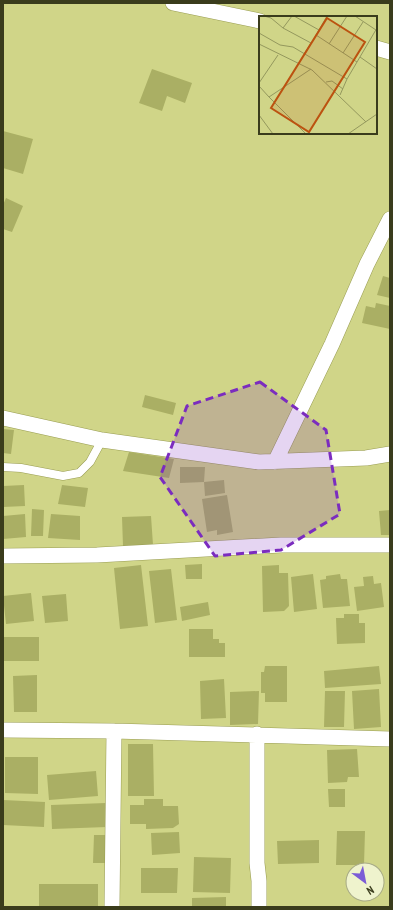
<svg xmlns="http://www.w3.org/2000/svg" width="393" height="910" viewBox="0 0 393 910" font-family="'PT Sans Narrow',sans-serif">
<rect width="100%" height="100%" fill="#d0d588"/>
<path fill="#aaaf64" d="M152,69L192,83L185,103L167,96L162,111L139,103Z
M3,131L33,139L23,174L3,168Z
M6,198L23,206L12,232L3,229V205Z
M383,276L390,278V298L377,295Z
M376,303L390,306V329L362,323L366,306L375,308Z
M145,395L176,403L173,415L142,407Z
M3,429L14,430L11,454L3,453Z
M129,452L174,459L169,478L123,471Z
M180,467H205L204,482L180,483Z
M224,480L225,493L205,496L204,482Z
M24,485L25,506L3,507V486Z
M62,485L88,488L85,507L58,504Z
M227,495L233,532L217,535V530L207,532L202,499Z
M32,509L44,510L43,536H31Z
M390,510V535H381L379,511Z
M25,514L26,537L3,539V516Z
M51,514L80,516V540L48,538Z
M151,516L153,545L123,546L122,517Z
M202,564V579H186L185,565Z
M141,565L148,626L120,629L114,568Z
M279,565V573H288L289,606L284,611L263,612L262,566Z
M171,569L177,620L155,623L149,571Z
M313,574L317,609L294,612L291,577Z
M340,574L341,579H347L350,606L323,608L320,580L326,579V576Z
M373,576L374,584L381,583L384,607L357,611L354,587L364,586L363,577Z
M31,593L34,621L6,624L3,596Z
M66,594L68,621L45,623L42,596Z
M208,602L210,615L182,621L180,607Z
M344,614H359V623H365V643L337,644L336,618H344Z
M189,629H213V639H219V643H225V657H189Z
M3,637H39V661H3Z
M265,666H287V702H265V693H261V672H264Z
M379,666L381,684L325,688L324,671Z
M37,675V712H14L13,676Z
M224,679L226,718L201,719L200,681Z
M379,689L381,727L354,729L352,691Z
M259,691L258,724L230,725V692Z
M325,691H345L344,727H324Z
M128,744H153L154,796H128Z
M357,749L359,777H348L347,782L328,783L327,750Z
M5,757H38V794L5,793Z
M96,771L98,796L49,800L47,775Z
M328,789H345V807H329Z
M144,799H163V806H178L179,824L173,828L146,829V824H130V805H144Z
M3,800L45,802L44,827L3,825Z
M106,803L107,827L52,829L51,805Z
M337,831H365L364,865H336Z
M179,832L180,853L152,855L151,833Z
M94,835H106V863H93Z
M319,840V863L278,864L277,841Z
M194,857L231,858L230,893L193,892Z
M141,868H178L177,893H141Z
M39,884H98V907H39Z
M226,897V907H192V898Z"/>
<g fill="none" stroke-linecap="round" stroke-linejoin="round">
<g stroke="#999d52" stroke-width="9">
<path id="service" d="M3,467L21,468L63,476L79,473L90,462L102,440"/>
</g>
<g stroke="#999d52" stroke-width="16">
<path id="minor" d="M173,3L260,21
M376,48L390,52
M3,418L102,440L259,462L366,458L390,454
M275,462L332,344L367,264L390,219
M3,556L97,555L281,545H390
M3,730L114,731L390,739
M257,734V863L259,881V907
M112,907L114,731"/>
</g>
<use href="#service" stroke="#fff" stroke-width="8"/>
<use href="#minor" stroke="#fff" stroke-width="15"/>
</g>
<path fill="#7b2cbf" fill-opacity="0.2" stroke="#7b2cbf" stroke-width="3" stroke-dasharray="8 5" stroke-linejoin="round" d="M260,382L326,430L340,514L281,550L215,556L160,477L187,406Z"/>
<g transform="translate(259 16)">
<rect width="118" height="118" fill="#d0d588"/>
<path fill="none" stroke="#94985d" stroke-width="1" d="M5,0L12,2L24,12L33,0M35,0L60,14L57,19L98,46M96,0L117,14M24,12L52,27L45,38M60,14L68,0M0,17L21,29L34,31L88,63L81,79M0,28L53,54L107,106M70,28L88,0M84,37L104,6M101,41L118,53M88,63L118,12M67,66L73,65L84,73M0,67L19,39M0,70L10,81L52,53M10,81L47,118M0,99L14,118M89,118L118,98"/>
<path fill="#bc5210" fill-opacity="0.15" stroke="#bc5210" stroke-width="2" d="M68,2L106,26L50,116L12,92Z"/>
<rect width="118" height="118" fill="none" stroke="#3a3c1c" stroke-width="2"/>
</g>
<rect width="393" height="910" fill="none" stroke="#3a3c1c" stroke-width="8"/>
<g transform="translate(365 882) rotate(148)"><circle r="19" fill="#eff3cd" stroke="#a7aa86"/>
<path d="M0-3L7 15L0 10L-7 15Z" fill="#7c5cd6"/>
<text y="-6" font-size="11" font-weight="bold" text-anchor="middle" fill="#3a3c1c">N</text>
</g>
</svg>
